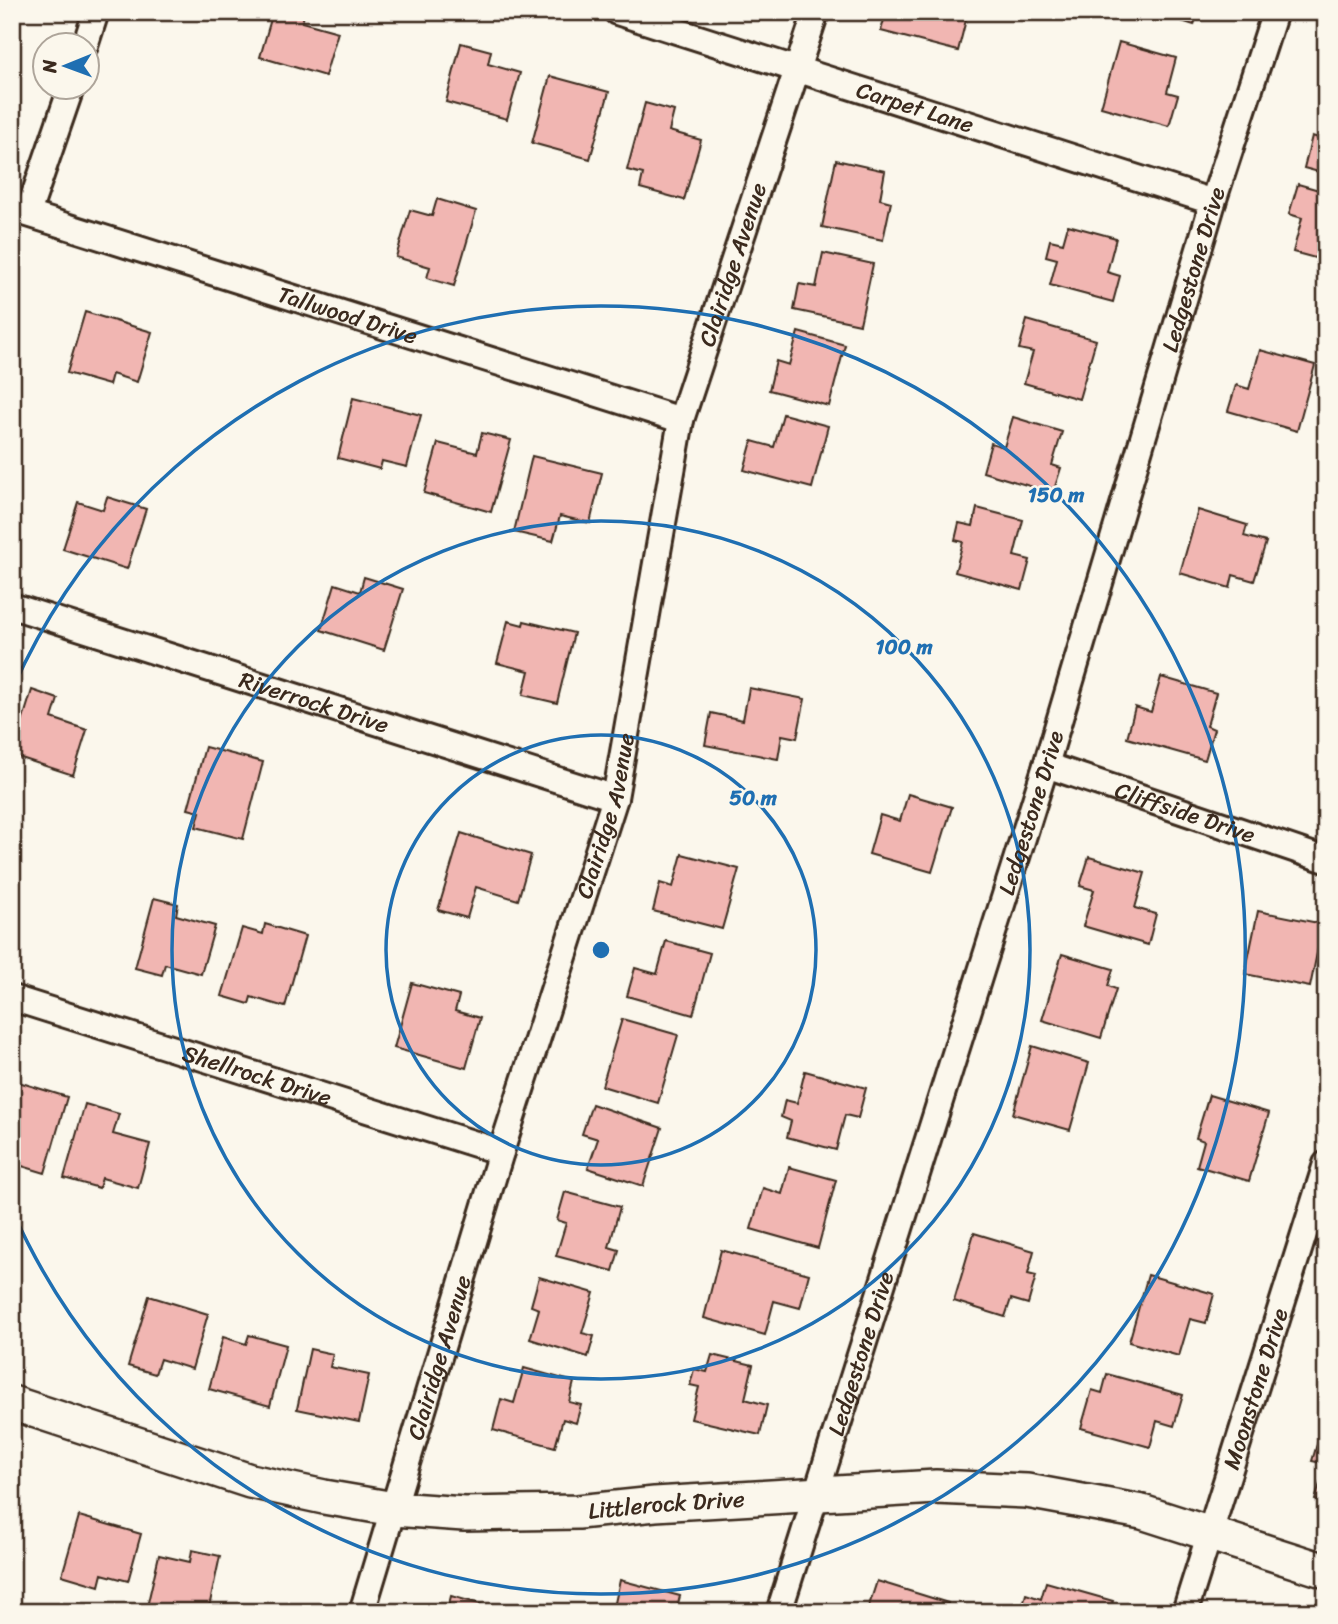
<svg xmlns="http://www.w3.org/2000/svg" width="1338" height="1624" viewBox="0 0 1338 1624" font-family="Sriracha,sans-serif">
<rect width="100%" height="100%" fill="#fbf7ec"/>
<filter id="ink" filterUnits="userSpaceOnUse"><feTurbulence type="fractalNoise" baseFrequency=".0143" numOctaves="2"/><feDisplacementMap in="SourceGraphic" scale="14" xChannelSelector="R" yChannelSelector="G"/><feConvolveMatrix kernelMatrix="1 2 1 2 8 2 1 2 1" color-interpolation-filters="sRGB"/></filter>
<g filter="url(#ink)">
<path fill="#f1b6b2" stroke="#3b2a1e" stroke-width="2" d="M12,12H18L12,33Z
M273,12H305L302,22L338,32L325,76L260,57Z
M886,12H968L958,51L881,31Z
M1153,12H1198L1194,25Z
M1119,42L1176,58L1167,92L1178,95L1169,126L1101,107Z
M461,43L491,51L488,64L520,73L507,119L446,102Z
M550,76L609,92L590,159L532,143Z
M645,103L674,111L669,131L701,140L684,200L640,188L643,174L627,170Z
M1312,136L1326,140V174L1304,168Z
M836,160L885,171L880,199L891,202L883,240L822,227Z
M1298,184L1326,192V261L1293,252L1302,218L1289,214Z
M437,199L476,211L454,286L427,278L430,267L396,257L410,210L432,216Z
M1068,225L1116,238L1107,272L1120,276L1113,302L1050,285L1057,259L1046,256L1050,240L1063,243Z
M823,253L873,264L860,324L794,310L799,284L816,287Z
M85,312L152,332L137,382L112,374L109,385L67,373Z
M1027,320L1096,340L1079,399L1024,383L1033,352L1019,349Z
M798,332L845,345L829,406L769,390L776,361L789,365Z
M1260,350L1315,365L1297,431L1228,411L1236,385L1249,389Z
M353,398L421,415L407,467L382,461L380,469L338,458Z
M783,414L828,426L812,488L744,470L752,441L774,447Z
M1013,417L1062,432L1052,465L1061,468L1053,493L983,472L991,443L1004,447Z
M482,433L511,440L491,512L424,493L438,443L477,453Z
M532,456L602,473L590,523L560,516L553,541L514,532Z
M107,497L146,509L127,569L63,549L78,502L103,510Z
M977,508L1023,520L1014,556L1030,560L1022,590L955,572L963,542L955,540L959,523L973,526Z
M1198,510L1247,525L1244,536L1266,542L1254,581L1233,575L1230,588L1180,573Z
M364,577L403,589L384,650L321,630L335,584L360,592Z
M508,621L523,625L524,621L574,633L557,703L523,695L529,671L497,663Z
M1161,677L1216,693L1207,726L1214,729L1205,760L1127,738L1135,707L1151,712Z
M749,688L805,699L797,738L782,735L778,759L705,745L711,713L743,720Z
M32,690L58,699L52,718L87,730L73,775L12,755Z
M205,747L263,762L243,839L196,827L200,812L188,809Z
M908,794L952,807L932,872L869,854L880,815L900,821Z
M461,833L531,855L518,900L476,887L467,918L438,910Z
M682,854L739,869L722,929L653,911L660,883L673,887Z
M1089,857L1145,873L1135,908L1156,914L1148,945L1083,926L1094,890L1080,886Z
M154,898L178,904L176,915L215,926L201,974L165,964L162,975L135,968Z
M1258,911L1323,924L1310,987L1245,974Z
M265,924L305,936L285,1007L251,997L249,1004L222,996L242,928L263,934Z
M666,941L710,953L693,1015L627,996L635,968L657,974Z
M1062,954L1113,969L1108,986L1116,989L1101,1038L1042,1020Z
M412,983L459,996L455,1011L480,1018L466,1068L394,1048Z
M622,1019L678,1035L658,1103L602,1086Z
M1032,1046L1089,1063L1070,1130L1013,1114Z
M805,1071L866,1088L858,1118L845,1115L836,1150L787,1137L791,1121L781,1117L785,1100L797,1103Z
M12,1080L67,1097L45,1173L12,1163Z
M1209,1095L1269,1113L1249,1181L1197,1166L1204,1141L1196,1138Z
M85,1104L119,1114L113,1134L150,1144L138,1188L102,1178L99,1188L64,1178Z
M592,1104L662,1128L643,1186L588,1168L598,1139L582,1134Z
M789,1167L836,1180L818,1248L751,1229L763,1188L782,1194Z
M565,1192L620,1207L609,1247L619,1250L613,1271L556,1256L566,1223L557,1220Z
M974,1233L1034,1251L1028,1274L1036,1276L1028,1304L1011,1299L1005,1317L954,1301Z
M721,1250L809,1274L800,1308L774,1301L765,1335L704,1318Z
M1148,1275L1214,1294L1206,1323L1190,1319L1179,1356L1129,1342Z
M539,1277L594,1293L582,1333L594,1336L588,1357L530,1339L539,1309L531,1306Z
M149,1296L208,1314L192,1369L160,1359L155,1374L128,1366Z
M249,1335L286,1345L270,1406L209,1389L223,1337L246,1344Z
M310,1349L333,1354L330,1367L369,1375L359,1422L297,1409Z
M712,1355L753,1365L745,1399L767,1405L760,1435L691,1419L699,1387L690,1385L694,1369L707,1372Z
M524,1368L574,1382L569,1402L581,1405L576,1423L563,1419L555,1447L493,1430L501,1399L514,1403Z
M1107,1374L1183,1395L1174,1426L1157,1421L1150,1447L1081,1428L1092,1390L1102,1393Z
M1321,1431L1326,1432V1503L1315,1500L1326,1464L1312,1461Z
M79,1516L141,1534L128,1581L102,1574L99,1586L62,1575Z
M192,1550L220,1556L208,1612L146,1611L159,1555L190,1562Z
M620,1580L680,1596L676,1612H613Z
M877,1581L948,1603L945,1612H867Z
M1046,1582L1113,1601L1110,1612H1021L1026,1594L1041,1599Z
M451,1596L509,1612H447Z"/>
<g fill="none" stroke-linecap="round" stroke-linejoin="round">
<g stroke="#3b2a1e" stroke-width="30">
<g id="street">
<path id="s1" d="M617,12L1213,202"/>
<path d="M85,46L96,12"/>
<path id="s2" d="M12,209L681,420"/>
<path d="M28,213L71,88"/>
<path id="s3" d="M12,606L615,798"/>
<path id="s4" d="M1046,765L1326,860"/>
<path id="s5" d="M12,998L501,1152"/>
<path id="s6" d="M362,1612L501,1152L615,798L681,420L816,12"/>
<path id="s7" d="M779,1612L1046,765L1213,202L1275,12"/>
<path id="s8" d="M1185,1612L1326,1164"/>
</g>
</g>
<g stroke="#3b2a1e" stroke-width="38">
<g id="secondary">
<path id="s9" d="M12,1403L250,1481L324,1497L394,1509L464,1514L578,1512L655,1504L936,1487L1027,1491L1142,1512L1326,1571"/>
</g>
</g>
<use href="#street" stroke="#fbf7ec" stroke-width="24"/>
<use href="#secondary" stroke="#fbf7ec" stroke-width="33"/>
</g>
</g>
<g fill="none" stroke="#1f6fb2" stroke-width="3.5">
<circle cx="601" cy="950" r="215"/>
<circle cx="601" cy="950" r="429"/>
<path d="M13 688A644 644 0 1 1 13 1212"/>
</g>
<g text-anchor="middle" stroke-width="5" stroke-linejoin="round" paint-order="stroke">
<g font-size="23" fill="#3b2a1e" stroke="#fbf7ec">
<text dy="8" stroke="none"><textPath href="#s1" startOffset="313">Carpet Lane</textPath></text>
<text dy="8" stroke="none"><textPath href="#s6" startOffset="1400">Clairidge Avenue</textPath></text>
<text dy="8" stroke="none"><textPath href="#s7" startOffset="1405">Ledgestone Drive</textPath></text>
<text dy="8" stroke="none"><textPath href="#s2" startOffset="352">Tallwood Drive</textPath></text>
<text dy="8" stroke="none"><textPath href="#s3" startOffset="317">Riverrock Drive</textPath></text>
<text dy="8" stroke="none"><textPath href="#s4" startOffset="147">Cliffside Drive</textPath></text>
<text dy="8" stroke="none"><textPath href="#s7" startOffset="838">Ledgestone Drive</textPath></text>
<text dy="8" stroke="none"><textPath href="#s6" startOffset="833">Clairidge Avenue</textPath></text>
<text dy="8" stroke="none"><textPath href="#s5" startOffset="257">Shellrock Drive</textPath></text>
<text dy="8" stroke="none"><textPath href="#s7" startOffset="271">Ledgestone Drive</textPath></text>
<text dy="8" stroke="none"><textPath href="#s6" startOffset="266">Clairidge Avenue</textPath></text>
<text dy="8" stroke="none"><textPath href="#s8" startOffset="234">Moonstone Drive</textPath></text>
<text dy="8" stroke="none"><textPath href="#s9" startOffset="670">Littlerock Drive</textPath></text>
</g>
</g>
<circle cx="601" cy="950" r="10" fill="#1f6fb2" stroke="#fbf7ec" stroke-width="3.5"/>
<g font-size="21" text-anchor="middle" font-weight="bold" fill="#1f6fb2" stroke="#fbf7ec" stroke-width="5" stroke-linejoin="round" paint-order="stroke">
<text x="1056" y="502">150 m</text>
<text x="904" y="654">100 m</text>
<text x="753" y="805">50 m</text>
</g>
<rect width="1338" height="1624" fill="none" stroke="#fbf7ec" stroke-width="42"/>
<rect x="21" y="21" width="1296" height="1582" fill="none" stroke="#3b2a1e" stroke-width="2.5" filter="url(#ink)"/>
<g transform="translate(66 66) rotate(269)"><circle r="33" fill="#fbf7ec" stroke="#aea59a" stroke-width="2"/>
<path d="M0-5L12 26L0 18L-12 26Z" fill="#1f6fb2"/>
<text y="-10" font-size="19" font-weight="bold" text-anchor="middle" fill="#3b2a1e">N</text>
</g>
</svg>
